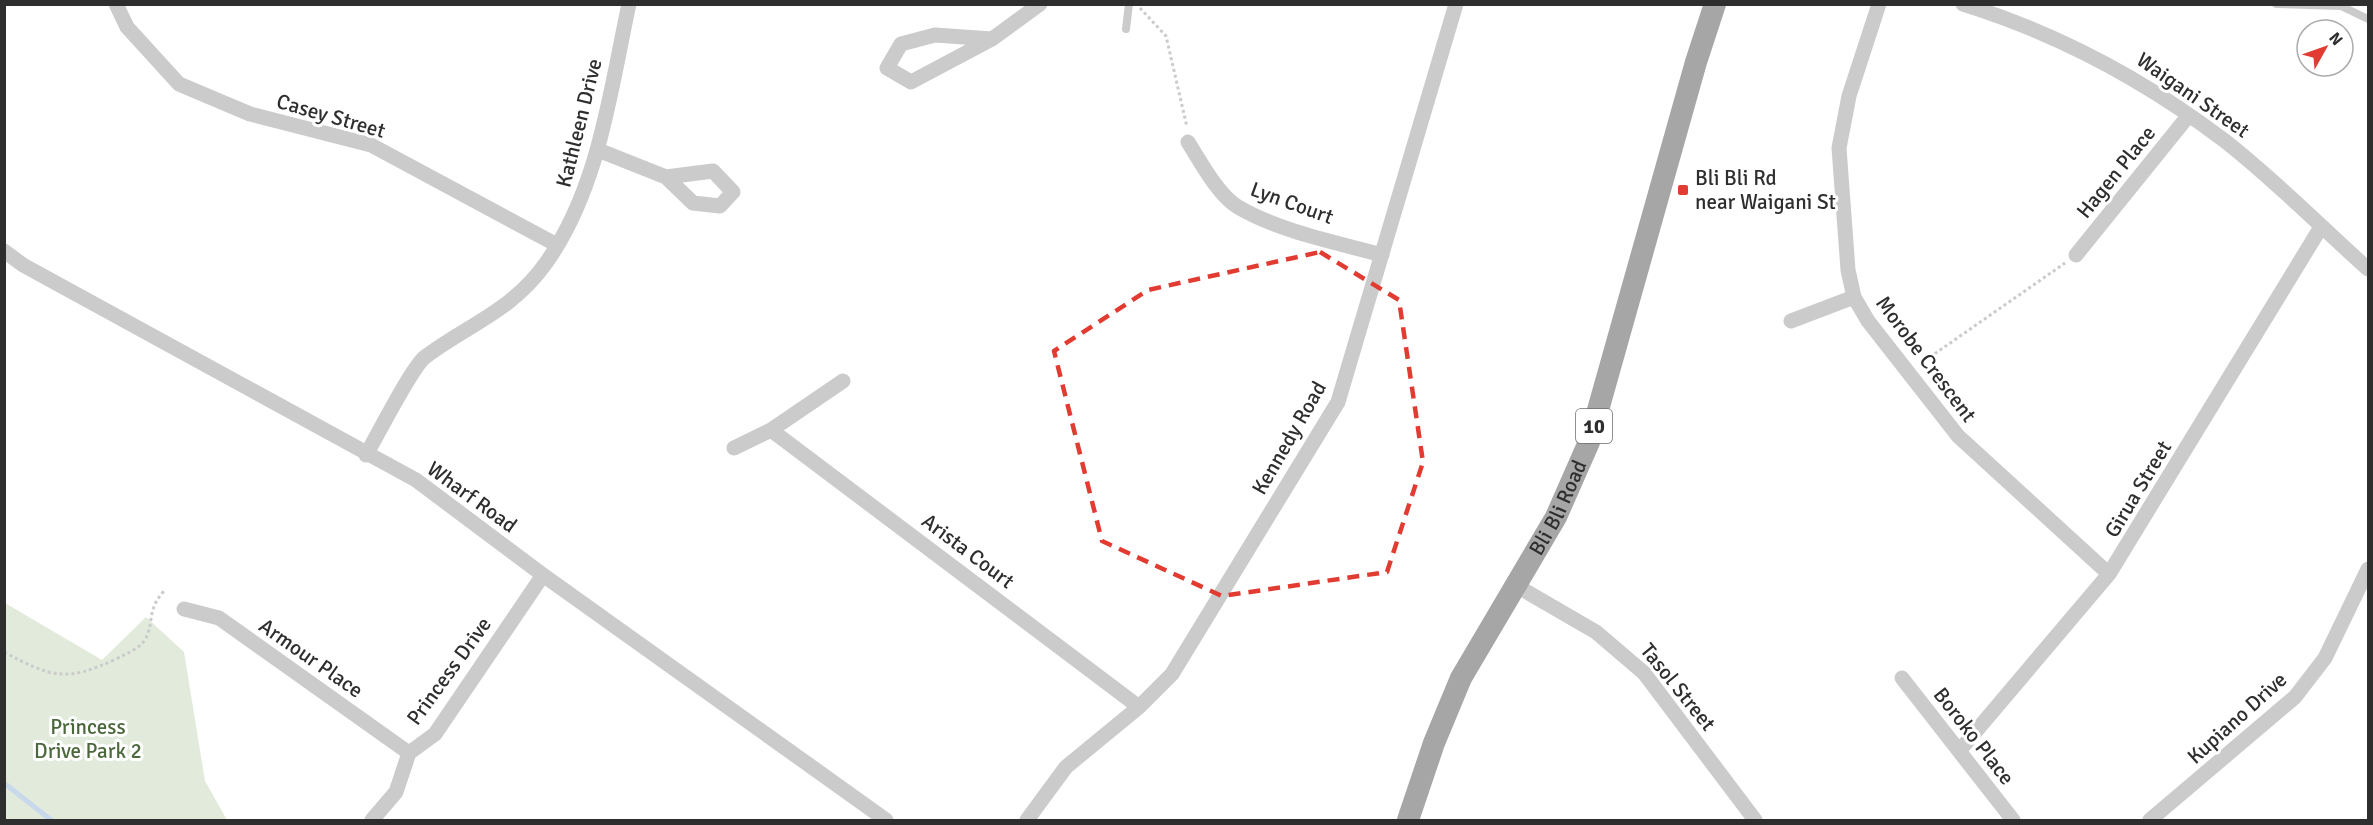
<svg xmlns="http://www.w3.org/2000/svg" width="2373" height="825" viewBox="0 0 2373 825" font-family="Signika,sans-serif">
<rect width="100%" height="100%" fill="#fff"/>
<path fill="#e2ebdb" d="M5,603L102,660L146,617L184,652L205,781L227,820H5Z"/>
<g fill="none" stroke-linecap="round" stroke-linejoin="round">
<path stroke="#c8d9eb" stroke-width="5" d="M4,783L51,820"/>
<path stroke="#cbcbcb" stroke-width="3" stroke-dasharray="3 3" stroke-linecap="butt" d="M1140,8L1166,36L1187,127
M1920,364L2065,263
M4,652C52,678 67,682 116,659C127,653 140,649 146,638C154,621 147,610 164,591"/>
<path stroke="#cbcbcb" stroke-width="8" d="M2276,4L2341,6L2368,19
M1126,29L1129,4"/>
<path stroke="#cbcbcb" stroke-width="15" d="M116,4L127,27L179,84L250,114L371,145L557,245
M1879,4L1849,96L1839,148L1848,270L1854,297L1868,321L1958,436L2109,574
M1963,4C2059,34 2145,80 2225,141C2275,180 2321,227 2368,269
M992,39L935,35L901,44L887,68L911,82L992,39L1040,4
M1188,142C1200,161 1218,195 1238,207C1281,232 1335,242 1382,255
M598,150L666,177L713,171L733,192L720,206L693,203L666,177
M4,251L23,265L416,480L543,575L886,820
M2076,255L2189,115
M1791,321L1854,297
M843,381L771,430L1139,707
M734,448L771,430
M366,455C377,436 412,367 425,357C469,324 512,311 546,263C599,188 610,92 629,4
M1515,585L1596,632L1644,673L1755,820
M184,609L219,618L409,753
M1902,678L2013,820
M1960,750L2109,574L2321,227
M372,820L396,792L409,753L435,734L543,575
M1027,820L1066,767L1139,707L1172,674L1338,402L1456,4
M2150,820L2295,697L2325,658L2368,569"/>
<path stroke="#a6a6a6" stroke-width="22" id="s1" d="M1408,820L1434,743L1461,678L1556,517L1589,442L1696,62L1715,4"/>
</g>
<path fill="none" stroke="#e23c32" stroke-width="4.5" stroke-dasharray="12 8" stroke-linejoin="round" d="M1320,252L1399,300L1423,462L1387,572L1222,596L1102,541L1054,351L1148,290Z"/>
<rect fill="#e23c32" stroke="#fff" stroke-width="2" x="1677" y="184" width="12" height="12" rx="3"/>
<g text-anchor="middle" stroke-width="6" stroke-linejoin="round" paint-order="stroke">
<rect fill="#fff" stroke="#6d6d6d" stroke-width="1.5" x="1576" y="409" width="36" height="34" rx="4.5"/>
<g font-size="20" font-weight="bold" fill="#2e2e2e">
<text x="1594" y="433">10</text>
</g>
<g font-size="21" fill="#2e2e2e" stroke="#fff">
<text transform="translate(2193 95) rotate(35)" y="7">Waigani Street</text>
<text transform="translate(331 116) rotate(16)" y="7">Casey Street</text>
<text transform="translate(579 123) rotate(-76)" y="7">Kathleen Drive</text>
<text transform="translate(2116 172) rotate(-51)" y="7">Hagen Place</text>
<text transform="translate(1292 203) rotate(20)" y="7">Lyn Court</text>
<text transform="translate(1926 359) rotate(53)" y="7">Morobe Crescent</text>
<text transform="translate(1289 438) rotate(-60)" y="7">Kennedy Road</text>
<text transform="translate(2138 489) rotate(-59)" y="7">Girua Street</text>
<text transform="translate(472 497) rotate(36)" y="7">Wharf Road</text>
<text dy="7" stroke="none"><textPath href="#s1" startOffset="348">Bli Bli Road</textPath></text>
<text transform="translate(968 551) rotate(37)" y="7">Arista Court</text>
<text transform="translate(311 658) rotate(35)" y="7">Armour Place</text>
<text transform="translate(449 671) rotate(-54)" y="7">Princess Drive</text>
<text transform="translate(1678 687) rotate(51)" y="7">Tasol Street</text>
<text transform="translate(2237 718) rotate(-42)" y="7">Kupiano Drive</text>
<text transform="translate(1974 736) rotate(52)" y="7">Boroko Place</text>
</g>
<g font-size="21" fill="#2e2e2e" stroke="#fff" text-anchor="start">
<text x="1695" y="185">Bli Bli Rd<tspan x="1695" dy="24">near Waigani St</tspan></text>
</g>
<g font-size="21" fill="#4b683c" stroke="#fff">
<text x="88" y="734">Princess<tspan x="88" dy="24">Drive Park 2</tspan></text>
</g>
</g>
<rect width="2373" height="825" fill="none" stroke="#2e2e2e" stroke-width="12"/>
<g transform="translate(2325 48) rotate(50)"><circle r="28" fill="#ffffff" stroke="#ababab" stroke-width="1.5"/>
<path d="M0-4.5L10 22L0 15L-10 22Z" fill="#e23c32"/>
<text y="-9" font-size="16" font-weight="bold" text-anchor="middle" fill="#2e2e2e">N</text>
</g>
</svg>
